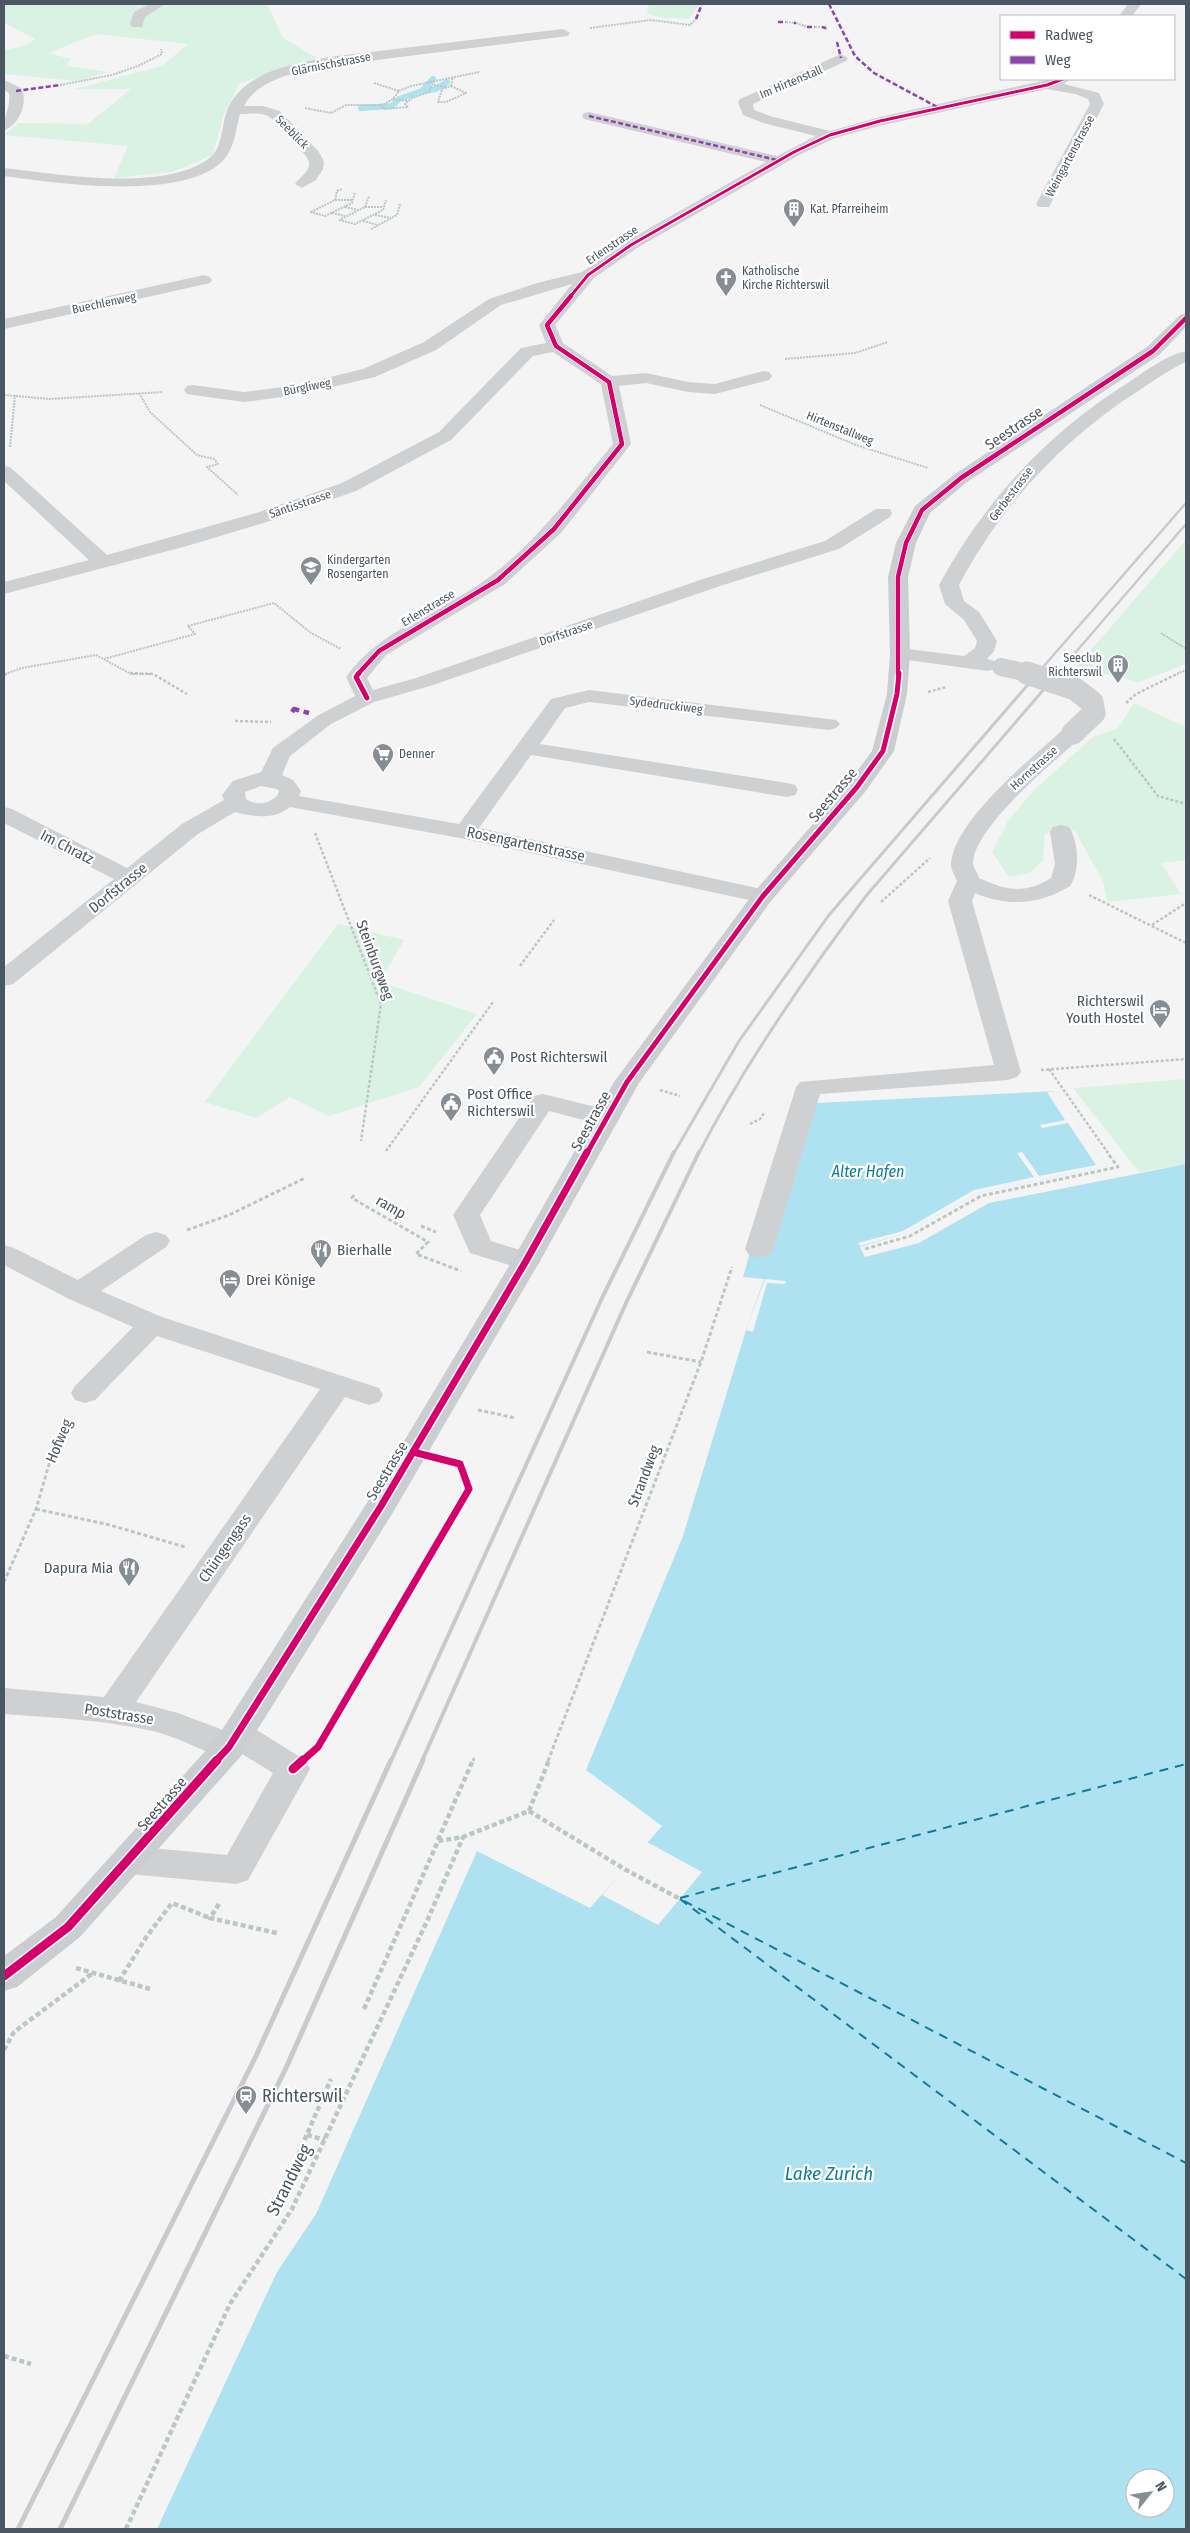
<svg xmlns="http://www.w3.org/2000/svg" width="1190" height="2533" viewBox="0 0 1190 2533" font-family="'Fira Sans Condensed',sans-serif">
<rect width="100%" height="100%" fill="#f4f4f4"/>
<path fill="#d9f2e3" d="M4,4H267L283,38L317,58L240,83L224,114L213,155L172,172L114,178L128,146L4,135L18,123L88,124L131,89H75L162,66L188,44L96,34L48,53L71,59L66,66L109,72L76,81L4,74V50L24,46L35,39L4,23Z
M649,4H698V6L689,19L664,18L647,14Z
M1186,540V664L1139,682L1076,667Z
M1134,703L1186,727V860L1161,863L1181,894L1107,902L1103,881L1075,831L1045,833L1043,861L1029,873L1009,877L992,852L1008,821L1033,791L1093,737L1118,728Z
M338,924L404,940L380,982L477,1014L419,1087L329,1116L290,1097L256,1118L205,1102Z
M1186,1079V1164L1139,1172L1073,1088Z"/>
<path fill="#aee2f0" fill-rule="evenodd" d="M1056,1091L1107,1166L977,1193L906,1233L860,1247L865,1257L919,1243L989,1203L1186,1164V2529H157L277,2272L316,2214L477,1851L590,1908L662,1826L586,1770L683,1536L746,1330L764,1279L743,1277L758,1225L816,1103ZM1135,2478H1165V2508H1135Z"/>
<path fill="#f4f4f4" d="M1056,1091L1107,1166L977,1193L906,1233L860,1246L858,1243L903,1231L974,1190L1034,1177L1017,1153L1022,1152L1039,1176L1096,1165L1068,1123L1042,1128L1040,1125L1065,1120L1047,1092Z
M765,1279L786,1281L785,1284L767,1283L753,1332L746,1330Z
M647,1842L702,1872L658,1925L602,1895Z"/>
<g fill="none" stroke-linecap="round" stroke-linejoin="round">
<path stroke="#aee2f0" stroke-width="6" d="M422,91L436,89L447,82
M361,108L392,106L399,99L422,91L433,79"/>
<path stroke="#0c7c9b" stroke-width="2" stroke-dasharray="9 7" stroke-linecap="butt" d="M680,1898L1186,1764
M680,1899L1186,2279
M684,1901L1186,2163"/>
<path stroke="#bcc7c4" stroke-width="2" stroke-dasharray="2 1" stroke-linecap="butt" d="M786,22L794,23
M796,23L807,27
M815,27H822
M590,28L651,20L690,25L696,19
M826,28L827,30
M374,83L399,91
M60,85L112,75L138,66L162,54L161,49
M434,85L447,87
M451,86L466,93L446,102H438L442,89Z
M451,86L453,77
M393,99L408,101
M380,105L384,109L408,107
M408,107L405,104L412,98L429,92L434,81
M305,108L331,113L346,105H383L393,99L399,91L411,86L479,72
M335,200H352
M345,207L358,210
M365,207H383
M310,212L325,216L352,203L355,192
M311,212L335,200L337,191L342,189
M332,213L345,216
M375,215L391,218
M341,219L365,207L369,196
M339,220L355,224L383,210L386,200
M363,221L378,225
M371,229L397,215L400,204
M785,359L855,353L888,342
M139,393L150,412L197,455L214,459L218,464L207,467L238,495
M4,395L50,399L163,392
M760,405L856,445L928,468
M10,447L15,395
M1161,633L1186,649
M104,659L195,634L188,626L274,603L311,633L341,649
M5,674L22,668L96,655L131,674H154
M1177,674L1186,670"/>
<path stroke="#bcc7c4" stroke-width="2.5" stroke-dasharray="3 2" stroke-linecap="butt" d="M130,673L153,674L187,694
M4,675L9,673
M928,692L946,687
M1126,703L1136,694L1179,673
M235,721L271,722
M1114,739L1158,796L1186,804
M315,833L381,1004L361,1141
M1089,895L1186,943
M881,902L930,858
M1152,925L1186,903
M520,966L554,920
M1049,1069L1108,1153
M1041,1070L1186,1059
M660,1090L680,1096
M750,1124L760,1119L764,1113
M386,1151L493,1002"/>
<path stroke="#bcc7c4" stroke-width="3" stroke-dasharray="4 2.5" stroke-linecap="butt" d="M354,1195L352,1198L428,1242L416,1254L461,1271
M421,1226L436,1232
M187,1230L229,1215L305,1178
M865,1249L910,1236L981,1196L1118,1167L1107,1152
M647,1352L701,1362
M478,1410L516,1418
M36,1509L110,1525L185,1547
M4,1582L36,1509L55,1444L67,1419
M473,1761L474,1758
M548,1761L701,1362L732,1267"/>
<path stroke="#bcc7c4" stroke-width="4.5" stroke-dasharray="5 3" stroke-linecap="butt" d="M529,1811L626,1870L680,1899
M438,1840L473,1760
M219,1904L210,1918L277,1933
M76,1968L150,1989
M119,1981L147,1936L172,1903L210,1918
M364,2009L438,1841L463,1837L529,1811L549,1760
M4,2050L14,2032L93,1973
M307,2135L325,2140
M295,2162L331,2079
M4,2356L31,2364
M126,2529L230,2304L292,2209L428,1919L463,1837"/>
<path fill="#ced0d2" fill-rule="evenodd" d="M150,4H165L145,17L142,27H132L130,24L134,12Z
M1128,4H1141L1132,16H1119Z
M563,29L570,33L568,36L321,67C296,72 257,80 244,106H263L280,111L319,152L324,162L323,169L316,180L302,188L295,184C300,176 310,173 309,162C308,155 275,120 268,116C260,112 249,114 240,114C236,128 235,145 226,157C191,203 54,183 4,176V168C57,174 171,194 213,155C223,144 222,121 228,108C245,70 300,62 337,56Z
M841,54L848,58L846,61L753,104L754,110L773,117L830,131L880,117L1051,79H1070L1064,84L1099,93L1104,104L1049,207H1039L1036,204L1090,104L1088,99L1075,94L1047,89L883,125L835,138L799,155L637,248L594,278L555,325L563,343L612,376L646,373L688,382L715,384L763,371L769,372L772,376L769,380L715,394L688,392L646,383L619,386L631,444L561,533L505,584L386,655L367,678L373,690L416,678L706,578L825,541L876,509H890L892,513L890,517L839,549L720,586L430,686L374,702L331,724L290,756L282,775L293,780L301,791L299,796L459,824L551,699L589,690L836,720L840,724L836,728L829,730L589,702L565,708L540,744L787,783L795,785L798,790L795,795L787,797L531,755L479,828L771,891L775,896L771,901L763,903L465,839L290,807C274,820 254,817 235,812L198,834L13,984L4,986V967L114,879L4,823V807L12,809L127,868L182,824L224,800L222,795L233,781L261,772L273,748L317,716L355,696L346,677C381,627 445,612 492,575C540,538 575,490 613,444L601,384L553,352L533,356L451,440L356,491L270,521L187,546L4,594V582L89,560L4,481V466L10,467L107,555L256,513L342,483L439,432L521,348L546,343L539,325L572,284L501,305L436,350L375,377L298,395L244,402L193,395L187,394L184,390L187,386L193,385L244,392L298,385L363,369L424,342L489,299L537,283L582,272L625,242L766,162L584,119L582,116L584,113L589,112L777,156L816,136L763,123L743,115L738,102L740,99ZM261,786L277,789L279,791L277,796C268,804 256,806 246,799L245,792Z
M4,80L21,88C29,101 19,126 4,130C3,117 11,107 9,93L4,90Z
M204,275L210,277L212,280L210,283L4,329V319Z
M1186,351V362C1170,369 1155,380 1141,389C1063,439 1002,504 959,585L964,601L979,612L997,641L994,651L987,659L995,661L998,665L995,669L988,671L893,658L890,654L893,650L900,648L964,656L975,648L977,641L964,620L945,604L939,585C985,500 1048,433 1129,382C1147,370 1165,356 1186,351Z
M1073,727L1081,728L1084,733L1081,738C1055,760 972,829 973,864C974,868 978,874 979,878C1006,890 1024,895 1051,878L1055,864L1050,832L1053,827L1061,825L1069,827C1079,842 1080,871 1070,886C1040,905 1007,907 975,893L972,901L1021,1072L1017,1077L1008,1080L820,1094L773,1249L769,1255L759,1258L749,1255L745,1249L796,1087L800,1082L994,1065L948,901L957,881C955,876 950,868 951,863C955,819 1033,757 1065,728Z
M543,1094L616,1112L620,1118L616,1124L607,1126L549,1111L480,1215L491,1241L536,1255L540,1261L536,1267L526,1270L470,1253L453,1215L534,1096Z
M156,1232L166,1235L170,1241L166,1247L101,1291L162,1317L379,1388L383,1395L379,1402L369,1405L345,1397L136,1702L178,1713L223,1730L225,1725L237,1721L249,1725L305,1760L310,1769L305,1778L248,1880L236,1884L129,1874L117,1870L112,1860L117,1850L129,1846L227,1855L273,1773L242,1754L229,1760C204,1752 182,1739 157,1732C107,1720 55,1718 4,1714V1688L104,1697L320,1389L157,1336L95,1400L85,1403L75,1400L71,1393L75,1386L133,1327L69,1299L4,1265V1245L14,1248L78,1280L146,1235Z"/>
<path fill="#caced1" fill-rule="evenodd" d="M1186,313V327L1159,355L967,482L930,513L916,543L908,577L910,654L907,694L894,751L865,792L771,901L639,1083L540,1261L392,1514L241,1756L80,1937L17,1987L4,1991V1956L56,1917L217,1738L370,1498L512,1261L614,1082L755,891L849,782L872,751L887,694L890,654L888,577L896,543L915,506L955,474L1147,347L1180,315Z"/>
<path stroke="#c9cacc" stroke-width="2.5" d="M1037,674L1186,503
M1057,674L1186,524"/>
<path stroke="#c9cacc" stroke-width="3" d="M674,1153L739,1041L829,915L1038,673
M699,1153C746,1062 804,978 866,896L1058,673"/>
<path stroke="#c9cacc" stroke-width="4" d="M391,1761L603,1296L674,1152
M422,1761L626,1303L699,1152"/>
<path stroke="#c9cacc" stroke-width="5" d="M18,2529L256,2056L391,1760
M60,2529L286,2068L423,1760"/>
<path stroke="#ced0d2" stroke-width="18" d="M1001,667L1032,674"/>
<path stroke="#ced0d2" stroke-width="23" d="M1027,673L1075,689L1092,702L1094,713L1073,733"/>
<path stroke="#8e44ad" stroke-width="2.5" stroke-dasharray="5 2.5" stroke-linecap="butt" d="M829,4L855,56L874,73L939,108
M696,19L702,4
M778,22H786
M794,23H796
M807,27H815
M822,27L826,28
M837,42L841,58
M16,91L60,85
M589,116L777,160"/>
<path stroke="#8e44ad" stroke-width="4.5" stroke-dasharray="9 4.5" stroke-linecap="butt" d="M292,712L294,709L309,713"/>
<g stroke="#fff" stroke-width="5">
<path id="cycleway-far4" d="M570,297L588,275L631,245L794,152L830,135L880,121L1047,85L1063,79"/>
</g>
<g stroke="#fff" stroke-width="6">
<path id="cycleway-far3" d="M358,674L379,651L498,580L554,529L622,444L609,382L556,346L547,325L571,296
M898,674V577L906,543L922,510L961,478L1153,351L1186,318"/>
</g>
<g stroke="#fff" stroke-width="8">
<path id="cycleway-far2" d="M359,673L356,677L367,698
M587,1153L627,1082L763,896L857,787L883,751L897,694L899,673"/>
</g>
<g stroke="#fff" stroke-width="10">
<path id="cycleway-far1" d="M216,1761L229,1747L381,1506L526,1261L587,1152
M302,1761L318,1747L469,1489L460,1464L413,1452"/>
</g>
<g stroke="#fff" stroke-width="12">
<path id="cycleway" d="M293,1769L303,1760
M4,1976L68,1927L217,1760"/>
</g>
<use href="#cycleway-far4" stroke="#d6006c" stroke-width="3"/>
<use href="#cycleway-far3" stroke="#d6006c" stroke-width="4.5"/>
<use href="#cycleway-far2" stroke="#d6006c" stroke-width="5"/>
<use href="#cycleway-far1" stroke="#d6006c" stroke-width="7"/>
<use href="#cycleway" stroke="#d6006c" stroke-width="9"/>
</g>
<defs>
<g id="building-pin" transform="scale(1.125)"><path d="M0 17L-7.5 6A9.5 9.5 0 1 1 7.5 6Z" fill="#868d94" stroke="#fff"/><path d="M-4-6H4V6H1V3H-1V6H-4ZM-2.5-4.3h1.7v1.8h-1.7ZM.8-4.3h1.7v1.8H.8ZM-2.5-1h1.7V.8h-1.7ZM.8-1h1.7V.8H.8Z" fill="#fff"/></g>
<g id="church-pin" transform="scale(1.125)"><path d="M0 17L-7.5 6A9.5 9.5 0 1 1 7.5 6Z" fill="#868d94" stroke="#fff"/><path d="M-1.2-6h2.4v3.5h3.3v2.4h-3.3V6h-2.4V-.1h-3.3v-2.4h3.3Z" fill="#fff"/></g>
<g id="school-pin" transform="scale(1.125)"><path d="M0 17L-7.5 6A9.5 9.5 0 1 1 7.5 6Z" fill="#868d94" stroke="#fff"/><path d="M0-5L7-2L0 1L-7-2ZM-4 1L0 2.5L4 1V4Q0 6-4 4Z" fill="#fff"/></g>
<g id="supermarket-pin" transform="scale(1.125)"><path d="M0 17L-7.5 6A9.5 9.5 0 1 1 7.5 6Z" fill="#868d94" stroke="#fff"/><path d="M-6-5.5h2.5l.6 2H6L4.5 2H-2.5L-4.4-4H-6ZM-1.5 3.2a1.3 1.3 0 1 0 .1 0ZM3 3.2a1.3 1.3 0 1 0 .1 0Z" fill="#fff"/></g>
<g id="hotel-pin" transform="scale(1.125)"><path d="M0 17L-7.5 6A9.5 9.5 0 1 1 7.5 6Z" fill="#868d94" stroke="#fff"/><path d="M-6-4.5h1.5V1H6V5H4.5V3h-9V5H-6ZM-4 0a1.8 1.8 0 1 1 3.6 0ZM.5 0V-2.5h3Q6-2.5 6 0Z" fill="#fff"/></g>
<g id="civic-pin" transform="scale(1.125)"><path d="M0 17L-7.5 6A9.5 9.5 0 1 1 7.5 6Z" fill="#868d94" stroke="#fff"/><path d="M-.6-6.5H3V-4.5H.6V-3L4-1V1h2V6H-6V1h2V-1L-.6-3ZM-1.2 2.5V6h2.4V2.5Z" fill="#fff"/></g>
<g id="restaurant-pin" transform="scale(1.125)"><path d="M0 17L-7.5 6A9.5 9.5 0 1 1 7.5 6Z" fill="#868d94" stroke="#fff"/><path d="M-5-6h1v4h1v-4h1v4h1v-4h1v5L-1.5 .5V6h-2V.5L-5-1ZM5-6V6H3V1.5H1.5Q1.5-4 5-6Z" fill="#fff"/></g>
<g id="station-pin" transform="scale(1.125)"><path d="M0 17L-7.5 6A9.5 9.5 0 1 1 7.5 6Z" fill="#868d94" stroke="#fff"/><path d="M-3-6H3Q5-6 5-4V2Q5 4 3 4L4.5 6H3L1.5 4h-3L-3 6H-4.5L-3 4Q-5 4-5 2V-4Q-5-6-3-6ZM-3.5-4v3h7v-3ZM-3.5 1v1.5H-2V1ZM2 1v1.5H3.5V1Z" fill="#fff"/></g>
</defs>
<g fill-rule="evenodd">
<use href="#building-pin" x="794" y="209"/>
<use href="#church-pin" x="726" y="278"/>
<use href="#school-pin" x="311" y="567"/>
<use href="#building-pin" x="1118" y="665"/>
<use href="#supermarket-pin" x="383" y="754"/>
<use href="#hotel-pin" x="1160" y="1010"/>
<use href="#civic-pin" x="494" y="1057"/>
<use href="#civic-pin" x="451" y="1103"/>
<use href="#restaurant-pin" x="321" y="1250"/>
<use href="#hotel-pin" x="230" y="1280"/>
<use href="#restaurant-pin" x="129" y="1568"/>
<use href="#station-pin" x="246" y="2096"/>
</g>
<g text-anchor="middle" stroke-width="4.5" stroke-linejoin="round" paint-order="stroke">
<g font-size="12" fill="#4a5661" stroke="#fff">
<text transform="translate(331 64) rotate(-11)" y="4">Glärnischstrasse</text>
<text transform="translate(791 82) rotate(-23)" y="4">Im Hirtenstall</text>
<text transform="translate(292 132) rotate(45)" y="4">Seeblick</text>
<text transform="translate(1070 156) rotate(-62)" y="4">Weingartenstrasse</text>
<text transform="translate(612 245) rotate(-34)" y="4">Erlenstrasse</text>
<text transform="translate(104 303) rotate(-12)" y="4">Buechlenweg</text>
<text transform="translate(307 387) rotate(-11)" y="4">Bürgliweg</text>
<text transform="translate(840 428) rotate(22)" y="4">Hirtenstallweg</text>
<text transform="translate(1011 494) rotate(-53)" y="4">Gerbestrasse</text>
<text transform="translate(300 504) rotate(-19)" y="4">Säntisstrasse</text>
<text transform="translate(428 608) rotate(-31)" y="4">Erlenstrasse</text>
<text transform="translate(566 633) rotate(-19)" y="4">Dorfstrasse</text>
<text transform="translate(666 705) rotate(7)" y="4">Sydedruckiweg</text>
<text transform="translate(1034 768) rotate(-42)" y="4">Hornstrasse</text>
</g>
<g font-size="12" fill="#4a5661" stroke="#fff" text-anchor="start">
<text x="810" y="213">Kat. Pfarreiheim</text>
<text x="742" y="275">Katholische<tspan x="742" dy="14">Kirche Richterswil</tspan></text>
<text x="327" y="564">Kindergarten<tspan x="327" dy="14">Rosengarten</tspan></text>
<text x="1102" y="662" text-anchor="end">Seeclub<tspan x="1102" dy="14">Richterswil</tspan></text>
<text x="399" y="758">Denner</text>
</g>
<g font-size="15" fill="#4a5661" stroke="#fff">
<text transform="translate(1014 428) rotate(-34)" y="5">Seestrasse</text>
<text transform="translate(833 795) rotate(-50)" y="5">Seestrasse</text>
<text transform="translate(526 844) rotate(12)" y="5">Rosengartenstrasse</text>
<text transform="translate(67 847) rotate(27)" y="5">Im Chratz</text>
<text transform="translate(118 888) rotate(-39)" y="5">Dorfstrasse</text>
<text transform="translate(375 960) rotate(70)" y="5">Steinburgweg</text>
<text transform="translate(591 1121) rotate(-61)" y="5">Seestrasse</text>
<text transform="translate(391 1207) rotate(30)" y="5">ramp</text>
<text transform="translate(59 1441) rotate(-67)" y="5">Hofweg</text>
<text transform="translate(387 1471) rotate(-59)" y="5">Seestrasse</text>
<text transform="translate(644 1476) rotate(-69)" y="5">Strandweg</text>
<text transform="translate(225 1548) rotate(-55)" y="5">Chüngengass</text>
<text transform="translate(119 1714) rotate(9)" y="5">Poststrasse</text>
<text transform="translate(162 1804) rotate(-49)" y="5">Seestrasse</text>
</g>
<g font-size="15" fill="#4a5661" stroke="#fff" text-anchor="start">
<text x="1144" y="1006" text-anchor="end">Richterswil<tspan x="1144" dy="17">Youth Hostel</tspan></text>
<text x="510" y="1062">Post Richterswil</text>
<text x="467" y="1099">Post Office<tspan x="467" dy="17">Richterswil</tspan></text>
<text x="337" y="1255">Bierhalle</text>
<text x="246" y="1285">Drei Könige</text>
<text x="113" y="1573" text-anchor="end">Dapura Mia</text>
</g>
<g font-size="16" font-style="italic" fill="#0c7c9b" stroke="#fff">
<text x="868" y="1177">Alter Hafen</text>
</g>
<g font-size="18" fill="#4a5661" stroke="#fff" text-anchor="start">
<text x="262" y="2102">Richterswil</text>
</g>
<g font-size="18" fill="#4a5661" stroke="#fff">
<text transform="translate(289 2180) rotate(-63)" y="6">Strandweg</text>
</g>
<g font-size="19" font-style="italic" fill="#0c7c9b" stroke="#fff">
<text x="829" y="2180">Lake Zurich</text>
</g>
</g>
<rect width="1190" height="2533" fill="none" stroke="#4a5661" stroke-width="10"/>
<rect x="1000" y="15" width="175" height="65" fill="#ffffff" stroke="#b7bbc0"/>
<rect x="1010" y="31" width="25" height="8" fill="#d6006c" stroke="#b7bbc0"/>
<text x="1045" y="40" font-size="15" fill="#4a5661">Radweg</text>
<rect x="1010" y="56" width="25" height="8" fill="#8e44ad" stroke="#b7bbc0"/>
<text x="1045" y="65" font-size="15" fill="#4a5661">Weg</text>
<g transform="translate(1150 2493) rotate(60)"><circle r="24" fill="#ffffff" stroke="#b7bbc0"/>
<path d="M0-4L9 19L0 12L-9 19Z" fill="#868d94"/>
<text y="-8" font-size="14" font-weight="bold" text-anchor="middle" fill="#4a5661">N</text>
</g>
</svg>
